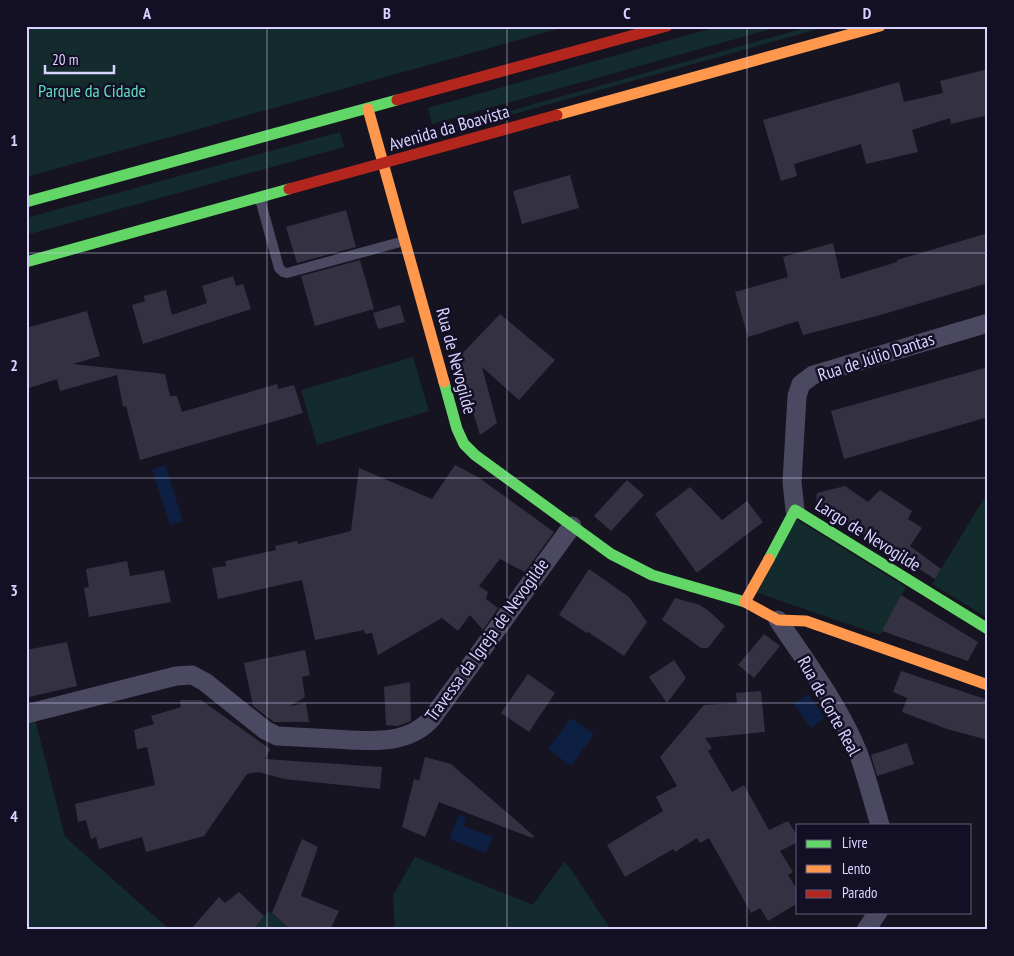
<svg xmlns="http://www.w3.org/2000/svg" width="1014" height="956" viewBox="0 0 1014 956" font-family="'PT Sans Narrow',sans-serif">
<rect width="100%" height="100%" fill="#161420"/>
<path fill="#132b2c" d="M26,26H568L26,177Z
M720,26H782L432,124L428,108Z
M812,26H829L436,136L435,132Z
M340,132L344,147L26,235V218Z
M413,357L429,411L317,445L301,390Z
M988,492V618L932,584Z
M796,519L906,587L880,635L755,592Z
M33,712L65,837L170,930H26V714Z
M415,857L533,905L564,862L570,868L611,930H395L393,895Z
M269,911L291,930H253Z"/>
<path fill="#0d2043" d="M165,465L183,521L170,525L152,470Z
M808,694L825,718L811,728L794,704Z
M571,718L594,734L571,766L548,749Z
M459,814L466,817L463,826L493,837L486,853L449,839Z"/>
<path fill="#343242" d="M988,69V115L951,124L950,118L912,130L918,152L866,164L861,144L794,164L797,176L781,181L763,120L899,82L904,102L943,93L940,81Z
M570,175L579,208L522,224L513,191Z
M346,210L356,247L297,263L286,227Z
M988,233V283L877,316L803,335L798,321L748,337L735,292L788,277L783,257L833,243L841,279L897,262V260Z
M360,260L374,309L315,326L301,276Z
M233,276L236,286L243,284L251,309L143,344L132,305L145,301L144,296L166,290L172,315L207,303L202,286Z
M400,305L405,322L378,329L373,313Z
M87,311L100,356L73,364L165,374L170,396H177L182,412L277,384L278,389L294,385L303,413L140,460L126,406L123,407L117,375L60,391L57,379L26,389V328Z
M500,314L555,360L519,400L482,367L497,423L480,435L457,359Z
M988,367V417L844,459L831,411Z
M455,465L478,477L554,532L525,572L500,559L479,586L488,592L486,599L498,608L483,630L470,615L458,631L442,618L378,655L372,633L365,634L364,630L315,640L302,580L218,599L212,568L226,566L225,561L276,550L275,546L297,541L298,544L351,531L359,468L432,499Z
M627,480L644,495L611,531L594,516Z
M845,486L868,502L880,490L912,511L908,519L922,528L910,546L941,569L935,579L816,505L817,493Z
M690,487L722,520L747,501L763,522L698,572H696L655,514Z
M127,561L130,576L164,570L171,602L89,617L84,588L89,587L86,569Z
M589,569L629,597L647,622L624,656L588,632L587,633L559,615Z
M901,595L978,642L968,661L882,631Z
M675,598L700,605L710,612L725,626L708,648H701L662,620Z
M764,634L780,646L754,678L738,665Z
M67,642L77,686L29,697L26,685V650Z
M305,650L310,675L302,677L305,697L290,706L306,703L309,722H274L253,706L244,663Z
M674,660L686,678L667,703L649,677Z
M901,671L988,700V740L947,729L902,712L907,698L893,692Z
M528,674L555,693L529,732L501,713Z
M410,682L411,721L398,726L386,725L384,687Z
M761,691L765,732L705,738L712,748L708,751L732,792L744,785L769,830L788,821L798,837V842L780,851L793,872L788,875L798,891V903L768,921L760,908L751,913L709,838L700,843L697,838L675,852L673,849L625,877L607,845L663,811L656,797L677,786L660,757L704,705L737,703L736,693Z
M180,700H201L270,749L265,759L382,767L380,789L284,779L259,772L247,774L204,836L146,852L142,837L99,849L96,837L91,839L86,820L78,822L75,804L155,785L147,747L137,749L134,730L154,724L151,716L181,707Z
M907,743L914,764L877,776L871,755Z
M425,757L451,764L534,836L532,838L439,802L425,837L402,827L414,779L419,781Z
M302,839L318,847L301,896L339,911L330,930H291L272,913Z
M239,892L264,916L253,930H190L219,897L225,903Z"/>
<g fill="none" stroke-linecap="round" stroke-linejoin="round">
<path stroke="#4a4961" stroke-width="10" d="M260,199L279,268L283,272L287,273L404,241"/>
<path stroke="#4a4961" stroke-width="19" d="M795,510L792,482L797,396L801,384L813,375L988,323
M778,620C807,663 840,707 859,755C867,778 873,802 880,825
M26,714L176,676L192,675L205,682L265,730L277,736C296,737 315,738 335,739C368,741 408,746 432,718L572,526
M866,930L878,912"/>
<path stroke="#63d668" stroke-width="11" d="M26,202L397,100
M26,262L289,189
M444,382L457,429L464,444L475,455L611,554L652,575L745,602
M769,559L795,510L988,629"/>
<path stroke="#ff974d" stroke-width="11" d="M368,109L444,382
M557,115L880,26
M769,559L745,602L778,620L806,621L988,685"/>
<path stroke="#b3261e" stroke-width="11" d="M397,100L667,26
M289,189L557,115"/>
</g>
<path fill="none" stroke="#d8d3ff" stroke-width="1" stroke-opacity="0.55" d="M267,26V930M507,26V930M747,26V930M26,253H988M26,478H988M26,703H988"/>
<g text-anchor="middle" stroke-width="5" stroke-linejoin="round" paint-order="stroke">
<g font-size="18" fill="#5edfc1" stroke="#130f25">
<text x="92" y="97">Parque da Cidade</text>
</g>
<g font-size="18" fill="#d8d3ff" stroke="#130f25">
<text transform="translate(449 128) rotate(-16)" y="6">Avenida da Boavista</text>
<text transform="translate(876 357) rotate(-18)" y="6">Rua de Júlio Dantas</text>
<text transform="translate(456 361) rotate(75)" y="6">Rua de Nevogilde</text>
<text transform="translate(868 535) rotate(32)" y="6">Largo de Nevogilde</text>
<text transform="translate(487 640) rotate(-54)" y="6">Travessa da Igreja de Nevogilde</text>
<text transform="translate(829 706) rotate(61)" y="6">Rua de Corte Real</text>
</g>
</g>
<rect width="1014" height="956" fill="none" stroke="#130f25" stroke-width="55"/>
<rect x="796" y="824" width="175" height="90" fill="#130f25" stroke="#625d7c"/>
<rect x="806" y="840" width="25" height="8" fill="#63d668" stroke="#625d7c"/>
<text x="842" y="848" font-size="15" fill="#d8d3ff">Livre</text>
<rect x="806" y="865" width="25" height="8" fill="#ff974d" stroke="#625d7c"/>
<text x="842" y="874" font-size="15" fill="#d8d3ff">Lento</text>
<rect x="806" y="890" width="25" height="8" fill="#b3261e" stroke="#625d7c"/>
<text x="842" y="898" font-size="15" fill="#d8d3ff">Parado</text>
<path d="M45 65v8h69v-8" fill="none" stroke="#d8d3ff" stroke-width="2.5"/>
<text x="52" y="65" font-size="15" fill="#d8d3ff" stroke="#130f25" stroke-width="4" paint-order="stroke">20 m</text>
<rect x="28" y="28" width="958" height="900" fill="none" stroke="#d8d3ff" stroke-width="2"/>
<g font-size="16" text-anchor="middle" font-weight="bold" fill="#d8d3ff">
<text x="147" y="19">A</text>
<text x="387" y="19">B</text>
<text x="627" y="19">C</text>
<text x="867" y="19">D</text>
<text x="14" y="146">1</text>
<text x="14" y="371">2</text>
<text x="14" y="596">3</text>
<text x="14" y="822">4</text>
</g>
</svg>
